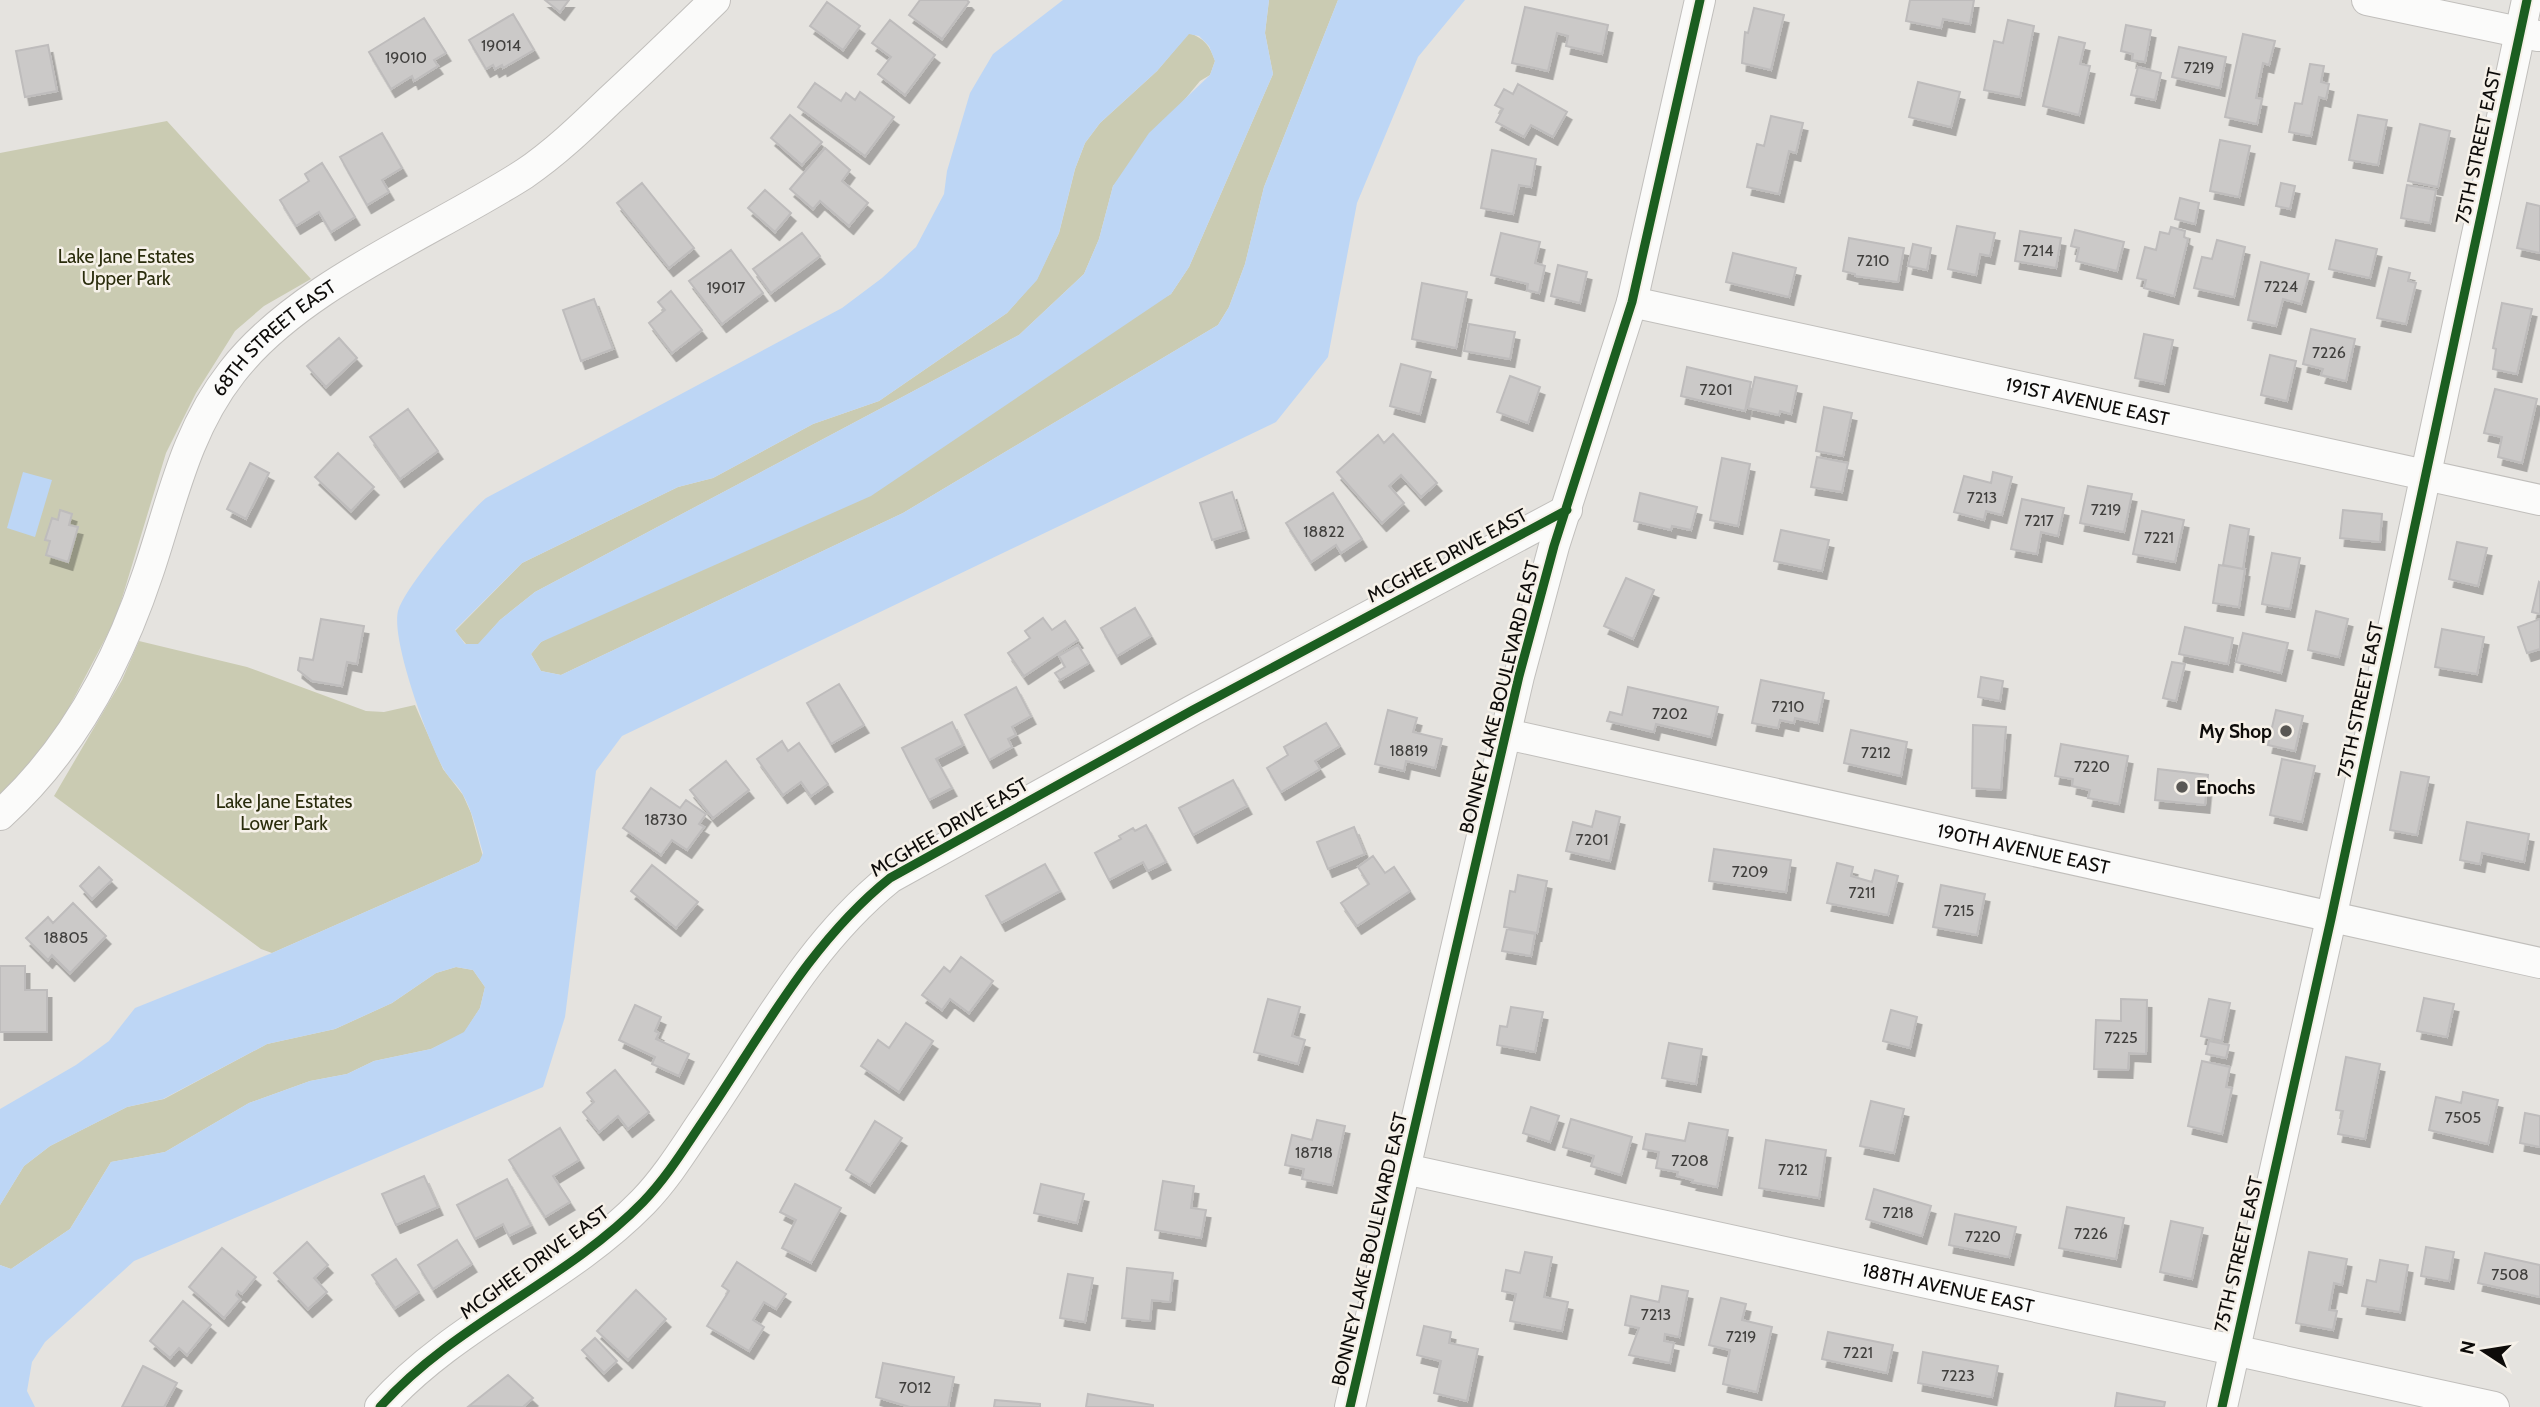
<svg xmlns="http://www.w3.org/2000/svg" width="2540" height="1407" viewBox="0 0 2540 1407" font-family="Cabin,sans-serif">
<defs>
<filter id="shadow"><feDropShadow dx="4.5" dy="8" stdDeviation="0" flood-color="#0004"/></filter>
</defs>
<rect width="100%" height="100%" fill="#e5e3df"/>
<path fill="#cacbb2" d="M1269,0H1338L1264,187L1245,264L1229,307L1218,325L903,513L561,675L541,671L531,654L541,642L1171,294L1189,267L1273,74L1265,33Z
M1189,33C1204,38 1210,46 1215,61L1210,75L1200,81L1113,186L1099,239L1084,274L1019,335L535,592L500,620L478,645L466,644L455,631L522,563L678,487L713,478L813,424L879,401L1007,313L1037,279L1059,233L1075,169L1085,143L1100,123L1157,71Z
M167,121L311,279L264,306L235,331L196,393L166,453L116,618L61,723L35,760L0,798V153Z
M139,641L247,667L366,711L384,712L415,705L443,769L463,795L471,813L483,857L479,862L272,953L261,949L54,796L122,680Z
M456,967L473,970L485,987L480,1008L464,1033L431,1049L374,1061L347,1074L310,1081L249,1103L165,1152L111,1162L70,1229L11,1269L0,1265V1205L24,1166L50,1146L127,1107L164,1099L267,1044L335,1029L392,1003L436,973Z"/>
<path fill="#bdd6f5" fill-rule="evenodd" d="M1063,0H1269L1265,33L1273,74L1189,267L1171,294L871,496L541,642L531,654L541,671L561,675L903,513L1218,325L1229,307L1245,264L1264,187L1338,0H1465L1418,57L1357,203L1328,357L1276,422L622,736L596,771L565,1017L543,1087L134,1261L45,1342L32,1362L27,1391L35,1407H0V1265L11,1269L70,1229L111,1162L165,1152L249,1103L310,1081L347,1074L374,1061L431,1049L464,1032L480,1008L485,987L473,970L456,967L436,973L392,1003L335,1029L267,1044L163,1099L127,1107L50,1146L24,1166L0,1205V1109L76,1065L109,1041L135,1008L272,953L479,862L483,853C477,833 473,812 462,793C457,784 448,778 443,768C428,740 391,641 398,611C405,587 466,515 486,498L842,308L882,278L916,247L944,194L947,171L970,93L993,54ZM1189,34L1199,36L1209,46L1215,61L1210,75L1149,133L1113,186L1099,239L1084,274L1019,335L535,592L500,620L478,644H465L455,630L522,563L678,487L713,478L813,424L879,401L1007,313L1037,280L1059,233L1075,169L1085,143L1100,123L1157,71Z
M23,472L52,480L35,537L7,528Z"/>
<path fill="#cbc9c8" stroke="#bebcbc" stroke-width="2" filter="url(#shadow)" d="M545,0H569L560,12Z
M920,0H967L969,2L942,39L909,15Z
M1910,0H1974L1970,24L1943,19L1941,28L1906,21Z
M827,2L860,26L843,50L810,26Z
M1525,7L1608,25L1602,54L1566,46L1568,36L1557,33L1548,71L1512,63Z
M1754,8L1784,15L1771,70L1742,63L1745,32L1748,33Z
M513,14L534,50L503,68L502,65L495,69L493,65L486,69L469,40Z
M424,18L446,53L434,60L438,66L414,81L412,76L391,89L369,52Z
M890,20L935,55L905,95L878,74L891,57L872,43Z
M2008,20L2034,26L2020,97L1984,90L1994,41L2003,43Z
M2126,25L2151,30L2145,62L2132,60L2133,54L2121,51Z
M2243,34L2275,41L2269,65L2263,63L2256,98L2262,99L2257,124L2225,117Z
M2059,37L2085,43L2080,64L2090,66L2079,115L2043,106Z
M48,45L57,91L25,97L16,51Z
M2179,47L2226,57L2220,88L2172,77Z
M2310,64L2324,66L2321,82L2329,84L2326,99L2319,97L2311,136L2289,132L2295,103L2302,104Z
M2138,67L2161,73L2155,100L2131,95Z
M1918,82L1960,92L1951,127L1909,117Z
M815,83L841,101L846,93L855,100L860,92L894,117L865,156L798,107Z
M1518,84L1567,112L1553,137L1531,125L1524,137L1496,122L1503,109L1495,105L1504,89L1513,94Z
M790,115L822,142L802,165L771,138Z
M2358,115L2387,120L2378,165L2349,160Z
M1771,116L1803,123L1796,153L1789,151L1779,194L1747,187L1757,144L1764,146Z
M2420,124L2450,131L2438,187L2408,181Z
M382,133L402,168L382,180L389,192L367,205L340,157Z
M2220,140L2250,146L2239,197L2210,191Z
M825,148L850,170L842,181L868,203L849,226L820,201L813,209L790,189Z
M1492,150L1536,159L1531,187L1519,185L1513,214L1481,208Z
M322,163L355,217L331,232L319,212L296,226L280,200L309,181L305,174Z
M642,183L694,248L669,268L617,203Z
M2281,183L2295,186L2290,209L2276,206Z
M2407,185L2436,190L2430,223L2401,218Z
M765,190L791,213L775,232L748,208Z
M2180,198L2199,203L2195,224L2175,219Z
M2527,203L2540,206V253L2517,248Z
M1957,226L1995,233L1990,256L1980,254L1976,275L1948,269Z
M2171,227L2185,231L2184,237L2188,239L2174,296L2144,288L2146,280L2137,278L2145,247L2156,250L2160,232L2169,234Z
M2075,230L2124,242L2117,271L2076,261L2079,248L2071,246Z
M2020,231L2061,238L2056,268L2015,261Z
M802,233L820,256L771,293L753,269Z
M1501,233L1540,242L1535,263L1545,266L1539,293L1527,290L1528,284L1491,275Z
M1849,238L1904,248L1898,282L1855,276V274L1843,271Z
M2217,240L2245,247L2234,297L2194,288L2202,257L2212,259Z
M2336,240L2377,249L2370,278L2329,269Z
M1913,244L1931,248L1927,270L1908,266Z
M731,250L763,293L722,324L689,281Z
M1733,253L1796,268L1789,297L1726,282Z
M2261,262L2309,274L2301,304L2283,299L2276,326L2248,320Z
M1558,265L1587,272L1580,303L1551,296Z
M2389,268L2410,273L2408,281L2416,283L2406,324L2377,318Z
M1422,283L1467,292L1456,348L1412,339Z
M671,291L702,330L672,353L649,323L665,310L658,302Z
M594,299L613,349L581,361L563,310Z
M2502,303L2532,309L2517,374L2493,369L2496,349L2493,348Z
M1469,324L1515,332L1510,359L1464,351Z
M2311,329L2355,339L2346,381L2321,375L2323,369L2303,364Z
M2144,334L2173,340L2164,384L2135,378Z
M339,338L357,358L326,387L307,366Z
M2270,355L2296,361L2287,401L2261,395Z
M1401,364L1431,372L1420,414L1390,406Z
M1687,367L1751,382L1745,411L1681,396Z
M1510,376L1540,387L1528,423L1497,412Z
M1755,377L1797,386L1791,414L1780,411L1779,415L1748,408Z
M2495,389L2537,399L2522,463L2498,457L2502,437L2484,433Z
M1824,407L1852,413L1843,456L1816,451Z
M408,409L438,451L400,479L370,437Z
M1393,434L1437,483L1421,497L1401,475L1389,486L1404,503L1382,523L1337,472L1378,435L1384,443Z
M338,453L374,487L351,511L315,477Z
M1817,457L1848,463L1842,492L1811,487Z
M1722,458L1750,464L1738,526L1710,520Z
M250,463L269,473L246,519L227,509Z
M1993,472L2012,477L2002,515L1986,511L1984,520L1954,512L1964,476L1991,483Z
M2088,486L2132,494L2124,532L2080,523Z
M1232,492L1244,530L1212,540L1200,503Z
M1333,493L1362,539L1341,553L1336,545L1311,562L1286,523Z
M1640,493L1697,507L1691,530L1672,526L1671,530L1634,521Z
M2022,499L2064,508L2058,536L2041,532L2037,554L2011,549Z
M60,510L72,514L69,525L78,527L68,562L46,555L50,541L45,540L52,518L58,520Z
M2343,510L2382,514L2380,542L2340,538Z
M2142,511L2184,520L2175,562L2133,554Z
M2230,525L2249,529L2243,569L2223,565Z
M1781,530L1829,540L1822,571L1774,561Z
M2457,542L2487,548L2478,586L2449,579Z
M2272,553L2300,558L2290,609L2262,604Z
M2219,565L2245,569L2239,607L2213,603Z
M1626,578L1654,590L1633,639L1604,626Z
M2539,582L2540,583V614L2532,612Z
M1135,608L1151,636L1117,656L1101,628Z
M2316,611L2348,619L2339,657L2308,650Z
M1043,618L1052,630L1065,621L1078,640L1024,676L1008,653L1030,638L1025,631Z
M321,619L364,626L357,664L347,662L342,686L312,681L298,670L300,658L313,660Z
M2540,619V649L2527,653L2518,627Z
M2185,627L2233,638L2228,664L2179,654Z
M2442,629L2484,637L2477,674L2435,667Z
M2243,633L2288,643L2281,673L2236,662Z
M1078,645L1089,663L1060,680L1055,673L1065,667L1059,656Z
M2172,662L2185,664L2176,701L2163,698Z
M1981,677L2003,681L2000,701L1978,697Z
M1761,680L1824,693L1818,723L1795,718L1794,723L1780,720L1778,728L1752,723Z
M839,684L864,725L831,744L807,703Z
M1016,687L1031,716L1012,727L1016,735L1008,739L1012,747L989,760L965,715Z
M1628,687L1718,707L1711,737L1656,724L1654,732L1607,721L1610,712L1622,715Z
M1388,710L1417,718L1413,732L1442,739L1435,768L1406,761L1404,771L1375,764Z
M2276,710L2303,716L2295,751L2268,745Z
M952,722L963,745L936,759L952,788L929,800L902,748Z
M1326,723L1340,746L1315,761L1320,769L1281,792L1267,768L1288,755L1284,747Z
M1973,725L2006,727L2001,790L1972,788Z
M1851,730L1907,742L1901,776L1844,763Z
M782,741L788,751L799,743L828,784L811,796L801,782L783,795L757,759Z
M2061,744L2128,756L2119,804L2088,798L2090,790L2072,786L2073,779L2055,776Z
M2282,759L2315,766L2302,822L2270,815Z
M726,761L749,790L713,818L690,790Z
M2158,769L2208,775L2205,805L2155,800Z
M2401,772L2429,777L2417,835L2390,830Z
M1233,780L1247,806L1193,835L1179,808Z
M651,788L680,808L686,800L706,814L699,824L704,827L687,850L672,840L661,855L623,828Z
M1596,811L1620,817L1610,861L1566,851L1573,822L1592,827Z
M2467,822L2529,834L2524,862L2482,853L2480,864L2460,860Z
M1146,825L1166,862L1148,871L1143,862L1109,880L1095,853L1121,839L1119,836L1133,828L1135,831Z
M1354,827L1365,854L1328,869L1317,842Z
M1714,849L1791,860L1786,892L1709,881Z
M1373,856L1385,873L1394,867L1410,891L1357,926L1341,903L1369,884L1358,867Z
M1837,863L1853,867L1851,876L1872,882L1875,870L1898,876L1888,915L1827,903Z
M1045,864L1060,891L1001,923L986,896Z
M652,865L698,902L676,928L631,891Z
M99,867L112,880L92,899L80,886Z
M1518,875L1547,881L1537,933L1504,927L1510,891L1515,892Z
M1941,885L1985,894L1977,935L1933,927Z
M73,903L106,936L70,973L52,955L48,960L26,938L48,917L53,923Z
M1507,929L1535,934L1531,956L1502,951Z
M961,957L993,981L969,1013L950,999L942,1010L922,995L944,967L950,972Z
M0,966H25V990H47V1032H0Z
M2424,998L2454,1004L2447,1037L2417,1031Z
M1268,999L1300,1007L1292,1036L1305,1040L1298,1064L1254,1052Z
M2121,999L2147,1000L2146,1054L2129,1053L2128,1070L2094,1069L2096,1020L2121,1021Z
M2209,999L2230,1003L2222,1041L2201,1036Z
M635,1005L661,1017L655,1031L659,1033L656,1039L689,1054L679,1076L652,1064L655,1057L619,1040Z
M1511,1007L1543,1012L1535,1052L1497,1045L1500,1026L1507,1027Z
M1891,1010L1917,1017L1910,1048L1883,1041Z
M906,1023L933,1041L899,1092L861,1066L878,1040L889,1048Z
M2209,1041L2229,1045L2226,1058L2206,1054Z
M1669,1043L1702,1049L1696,1084L1662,1078Z
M2346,1057L2380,1064L2365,1139L2338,1134L2343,1111L2336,1110Z
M2202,1061L2230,1067L2226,1087L2232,1088L2222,1134L2188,1126Z
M615,1070L649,1112L628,1129L618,1116L599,1132L583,1112L594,1102L587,1093Z
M2463,1092L2498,1100L2488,1144L2429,1130L2436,1097L2461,1103Z
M1871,1101L1904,1109L1894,1153L1860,1146Z
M1531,1107L1559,1116L1550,1142L1523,1133Z
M2525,1113L2540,1116V1147L2520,1143Z
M1571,1119L1632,1137L1621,1175L1591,1166L1594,1156L1563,1147Z
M1317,1120L1345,1126L1332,1185L1302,1179L1304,1169L1285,1165L1292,1135L1312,1140Z
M875,1121L902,1138L870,1185L846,1170Z
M1689,1123L1728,1130L1717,1187L1692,1182L1693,1180L1677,1176L1678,1172L1656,1168L1659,1152L1643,1149L1646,1134L1685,1141Z
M560,1128L579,1160L553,1176L570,1202L545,1217L509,1160Z
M1766,1140L1826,1150L1819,1198L1759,1188Z
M424,1176L438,1207L396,1225L382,1194Z
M507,1179L531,1225L509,1236L503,1224L475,1239L457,1205Z
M1163,1181L1194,1186L1191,1208L1206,1210L1201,1238L1155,1230Z
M795,1184L841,1208L811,1263L782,1248L796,1220L780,1212Z
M1041,1184L1084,1194L1077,1223L1034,1213Z
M1874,1189L1931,1206L1922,1236L1866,1219Z
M2067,1207L2124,1218L2116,1259L2059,1248Z
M1955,1214L2016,1227L2009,1257L1949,1245Z
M2171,1221L2203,1228L2192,1279L2160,1272Z
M457,1240L472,1264L433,1289L418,1265Z
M307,1242L328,1265L314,1278L327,1292L308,1309L274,1273Z
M2426,1247L2454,1252L2449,1281L2421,1276Z
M222,1248L256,1277L242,1294L238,1291L236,1295L240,1299L224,1318L189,1287Z
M1525,1252L1552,1257L1544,1297L1568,1302L1562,1331L1510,1321L1516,1294L1502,1291L1506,1270L1520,1273Z
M2309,1252L2347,1259L2342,1285L2334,1283L2329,1310L2337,1311L2333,1330L2296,1323Z
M2485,1253L2540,1265V1297L2478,1283Z
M396,1259L419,1292L395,1308L372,1275Z
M2380,1260L2408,1265L2400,1312L2362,1306L2367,1280L2376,1282Z
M737,1262L786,1294L776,1309L764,1302L753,1320L764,1327L749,1351L707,1326L729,1291L722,1286Z
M1127,1268L1173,1273L1170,1302L1152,1300L1150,1321L1122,1318Z
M1068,1274L1093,1278L1085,1322L1060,1318Z
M1662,1286L1688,1291L1679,1337L1665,1334L1664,1341L1674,1343L1670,1363L1629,1355L1639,1328L1625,1325L1631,1296L1659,1302Z
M636,1290L666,1319L628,1360L597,1331Z
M1721,1298L1746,1304L1742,1320L1772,1327L1757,1392L1723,1384L1730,1350L1709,1345Z
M183,1301L211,1325L187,1355L179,1348L170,1358L150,1341Z
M1424,1326L1451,1332L1449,1343L1478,1349L1467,1401L1434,1393L1441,1361L1417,1355Z
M1828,1332L1893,1345L1887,1373L1822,1359Z
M595,1338L617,1361L604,1373L582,1350Z
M1923,1352L1998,1366L1992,1397L1918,1383Z
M883,1363L954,1377L948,1407H910L876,1397Z
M143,1366L177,1383L164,1407H122Z
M508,1375L533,1398L523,1407L469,1406Z
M2117,1393L2165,1402L2164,1407H2115Z
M1088,1394L1153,1405V1407H1086Z
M995,1400L1040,1404V1407H994Z"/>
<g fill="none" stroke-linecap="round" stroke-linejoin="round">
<g stroke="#c1bfbc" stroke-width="32">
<g id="minor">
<path d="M2367,0L2538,36"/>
<path id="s1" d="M1632,302L2540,500"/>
<path id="s2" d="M1506,734L2540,963"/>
<path id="s3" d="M0,815C71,751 118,663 148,573C172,502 185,432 232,372C298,286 432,233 524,174C555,153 582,127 609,101C645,68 680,34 715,0"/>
<path id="s4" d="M1405,1169L2494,1407"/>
<path d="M380,1407C455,1323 565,1282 643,1202C667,1177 684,1149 703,1121C761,1036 809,943 890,878L1193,710L1567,510"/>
<path d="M1350,1407L1519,676L1554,546L1632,302L1700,0"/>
<path d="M2222,1407L2331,919L2527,0"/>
</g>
</g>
<use href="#minor" stroke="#fbfbfa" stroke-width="30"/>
<g stroke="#f6f1e9" stroke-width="13">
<path id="cycleway" d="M380,1407C455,1323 565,1282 643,1202C667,1177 684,1149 703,1121C761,1036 809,943 890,878L1193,710L1567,510
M1350,1407L1519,676L1554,546L1632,302L1700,0
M2222,1407L2331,919L2527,0"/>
</g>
<use href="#cycleway" stroke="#1b5e20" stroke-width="9"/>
</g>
<g fill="#595754" stroke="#f6f1e9" stroke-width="2.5">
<circle cx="2286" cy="731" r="7"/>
<circle cx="2182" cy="787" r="7"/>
</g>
<g text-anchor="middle" stroke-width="5" stroke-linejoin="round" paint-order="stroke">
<g font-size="16" fill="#403f3d">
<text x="501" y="51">19014</text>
<text x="406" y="63">19010</text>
<text x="2199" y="73">7219</text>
<text x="2038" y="256">7214</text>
<text x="1873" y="266">7210</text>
<text x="2281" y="292">7224</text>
<text x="726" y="293">19017</text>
<text x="2329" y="358">7226</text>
<text x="1716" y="395">7201</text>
<text x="1982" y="503">7213</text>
<text x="2106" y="515">7219</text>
<text x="2039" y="526">7217</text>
<text x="1324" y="537">18822</text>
<text x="2159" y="543">7221</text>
<text x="1788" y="712">7210</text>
<text x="1670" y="719">7202</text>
<text x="1409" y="756">18819</text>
<text x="1876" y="758">7212</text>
<text x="2092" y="772">7220</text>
<text x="666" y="825">18730</text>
<text x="1592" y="845">7201</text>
<text x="1750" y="877">7209</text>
<text x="1862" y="898">7211</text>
<text x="1959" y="916">7215</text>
<text x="66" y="943">18805</text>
<text x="2121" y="1043">7225</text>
<text x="2463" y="1123">7505</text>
<text x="1314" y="1158">18718</text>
<text x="1690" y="1166">7208</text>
<text x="1793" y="1175">7212</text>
<text x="1898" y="1218">7218</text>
<text x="2091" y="1239">7226</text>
<text x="1983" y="1242">7220</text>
<text x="2510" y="1280">7508</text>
<text x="1656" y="1320">7213</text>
<text x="1741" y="1342">7219</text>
<text x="1858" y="1358">7221</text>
<text x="1958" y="1381">7223</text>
<text x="915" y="1393">7012</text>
</g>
<g font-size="19" fill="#0d0b09" stroke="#f6f1e9">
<text transform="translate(2478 146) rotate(-78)" y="7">75TH STREET EAST</text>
<text dy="7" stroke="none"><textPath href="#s3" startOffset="560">68TH STREET EAST</textPath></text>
<text dy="7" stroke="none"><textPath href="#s1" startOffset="466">191ST AVENUE EAST</textPath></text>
<text transform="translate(1447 555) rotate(-28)" y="7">MCGHEE DRIVE EAST</text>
<text transform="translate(1499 697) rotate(-76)" y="7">BONNEY LAKE BOULEVARD EAST</text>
<text transform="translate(2360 700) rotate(-78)" y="7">75TH STREET EAST</text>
<text transform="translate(949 827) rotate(-30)" y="7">MCGHEE DRIVE EAST</text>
<text dy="7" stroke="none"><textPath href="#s2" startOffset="530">190TH AVENUE EAST</textPath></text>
<text transform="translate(1369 1249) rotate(-77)" y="7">BONNEY LAKE BOULEVARD EAST</text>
<text transform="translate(2238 1254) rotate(-77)" y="7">75TH STREET EAST</text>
<text transform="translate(534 1262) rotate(-36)" y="7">MCGHEE DRIVE EAST</text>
<text dy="7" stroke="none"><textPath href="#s4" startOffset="556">188TH AVENUE EAST</textPath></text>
</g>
<g font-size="19" fill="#2a2c0c" stroke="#f6f1e9">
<text x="126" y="263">Lake Jane Estates<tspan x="126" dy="22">Upper Park</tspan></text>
<text x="284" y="808">Lake Jane Estates<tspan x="284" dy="22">Lower Park</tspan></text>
</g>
<g font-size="19" font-weight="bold" fill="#0d0b09" stroke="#f6f1e9" text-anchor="end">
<text x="2272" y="738">My Shop</text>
<text x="2196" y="794" text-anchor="start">Enochs</text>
</g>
</g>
<g transform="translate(2484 1351) rotate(282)" stroke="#f6f1e9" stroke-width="5" paint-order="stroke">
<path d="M0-5L12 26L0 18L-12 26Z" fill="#0d0b09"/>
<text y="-10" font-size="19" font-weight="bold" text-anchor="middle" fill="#0d0b09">N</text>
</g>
</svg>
